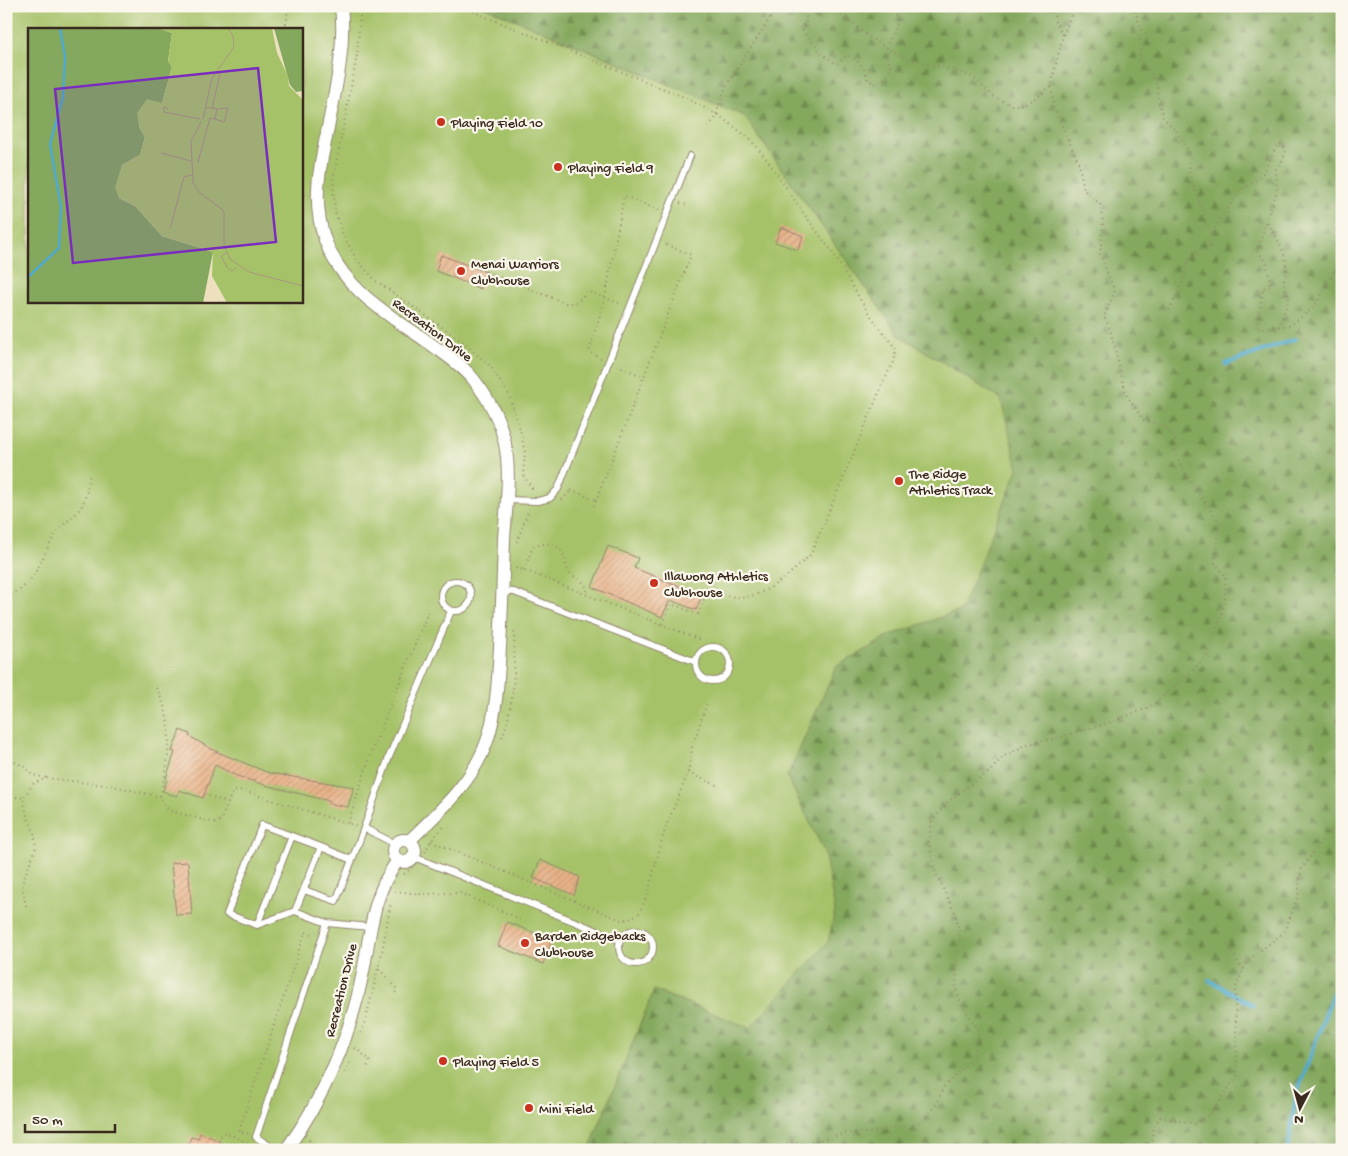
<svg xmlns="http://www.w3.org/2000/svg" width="1348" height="1156" viewBox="0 0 1348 1156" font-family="'Gochi Hand',sans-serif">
<defs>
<pattern id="forest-firs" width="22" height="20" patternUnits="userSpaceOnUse" patternTransform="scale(1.25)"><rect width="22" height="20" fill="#84a85d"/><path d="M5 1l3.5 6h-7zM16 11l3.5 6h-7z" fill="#6d894c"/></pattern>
<pattern id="building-hatch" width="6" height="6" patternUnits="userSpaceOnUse" patternTransform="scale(1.25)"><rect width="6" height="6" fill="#e9b389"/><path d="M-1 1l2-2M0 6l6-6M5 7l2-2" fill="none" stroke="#be926f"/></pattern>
</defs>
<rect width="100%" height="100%" fill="#fbf7ec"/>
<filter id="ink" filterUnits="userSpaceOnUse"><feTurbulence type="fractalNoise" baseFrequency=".02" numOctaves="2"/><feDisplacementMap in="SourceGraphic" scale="10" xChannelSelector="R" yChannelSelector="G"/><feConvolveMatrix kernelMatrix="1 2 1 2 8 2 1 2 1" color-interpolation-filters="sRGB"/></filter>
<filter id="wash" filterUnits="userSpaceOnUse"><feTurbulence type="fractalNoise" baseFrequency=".0096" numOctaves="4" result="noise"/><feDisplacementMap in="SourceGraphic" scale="20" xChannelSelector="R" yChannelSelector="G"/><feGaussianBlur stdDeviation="1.12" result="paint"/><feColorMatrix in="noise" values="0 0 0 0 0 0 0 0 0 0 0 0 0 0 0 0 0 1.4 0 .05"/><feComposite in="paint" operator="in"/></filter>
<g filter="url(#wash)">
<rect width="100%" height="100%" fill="#ede0bf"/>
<path fill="url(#forest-firs)" stroke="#60693e" d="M483,6H1342V1150H589L654,990L750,1028L824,851L787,777L836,667L891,635L961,609L1001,399L899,335L744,116Z"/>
<path fill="#a6c269" stroke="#707644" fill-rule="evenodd" d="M6,6H483L744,116L899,335L1001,399L1018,469L961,610L891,635L836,667L787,777L824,851L835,911L828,942L750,1028L654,990L589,1150H6ZM29,29H301V301H29Z"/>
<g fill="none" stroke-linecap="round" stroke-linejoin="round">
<path stroke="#4faacd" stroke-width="4" d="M1226,364L1295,339
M1209,980L1253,1005
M1288,1150L1296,1096L1342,968"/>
</g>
<g id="blocks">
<path fill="url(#building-hatch)" d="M781,227L803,236L798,250L775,242Z
M441,255L486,272L481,289L436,271Z
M608,546L638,558L634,568L702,595L696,610L670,600L662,617L592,587Z
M180,730L190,734L189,736L215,751L269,773L354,787L348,807L329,804V801L265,785L237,776L215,765L203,798L179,790L177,796L169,794L163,791L167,780L166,778L175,752L172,751Z
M540,860L580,877L574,895L533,878Z
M188,862L192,914L176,915L171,863Z
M507,922L552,940L543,964L498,946Z
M200,1133L220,1141L216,1150H186L191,1137L198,1139Z"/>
</g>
</g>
<g filter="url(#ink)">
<use href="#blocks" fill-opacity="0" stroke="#94856e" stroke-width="1"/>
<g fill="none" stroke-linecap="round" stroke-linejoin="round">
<g stroke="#94856e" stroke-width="8">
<path id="lane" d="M506,500L538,501L550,498L558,489L690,156
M441 596a15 15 0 1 1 30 0a15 15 0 1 1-30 0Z
M502,591L514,592L696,662
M696 664a17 17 0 1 1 34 0a17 17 0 1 1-34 0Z
M364,828L395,844
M414,857L620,940
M304,890L336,901L352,860
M295,911L257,925L227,914L262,825L321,847
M327,923L295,911L321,847L352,860L364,828L389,757L451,611
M257,925L292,836
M619 947a17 17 0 1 1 34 0a17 17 0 1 1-34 0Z
M276,1150L256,1137L327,923L370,927"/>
</g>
<g stroke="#94856e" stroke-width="14">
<path id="street" d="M341,6C346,49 335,91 327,133C319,169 312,204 325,240C343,291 393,317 435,347C449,357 464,367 474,380C488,398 501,421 505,444C511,473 506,509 504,539C503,575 502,611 500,648C498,679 497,711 487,741C473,782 439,812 409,841
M393 851a11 11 0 1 1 22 0a11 11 0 1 1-22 0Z
M286,1150C324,1098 351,1035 363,972C371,931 372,895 398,860"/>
</g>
<path stroke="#94856e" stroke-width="2" stroke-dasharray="1 4" stroke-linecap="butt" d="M359,6L360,15L357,56L333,180L335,212L343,235L357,260L376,281L458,338L490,366L509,395L520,429L525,453L523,475L532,488V492
M459,6L684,97L718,115
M1053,6L1055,22L1063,35
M1133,6L1141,28L1139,62L1146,65L1157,85L1158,98L1163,117L1178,133L1191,156L1189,172L1211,235
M803,7L807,20L802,29C807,40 818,44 820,53L837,64L847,55C860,62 864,65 868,80L877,84L886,77L892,68C880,45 891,41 898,21L891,6
M774,11L803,7L831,8L878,43L908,59L954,70L972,77L993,96L1013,106L1026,103L1039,96L1051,86
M284,29L287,20L288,6
M716,114L726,86L778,6
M680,203L687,205
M486,272L566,303C577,304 581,300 587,291L621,304
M1169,310L1184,280L1187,261L1199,251L1210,247L1209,238L1219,220L1227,213L1228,208L1240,191L1258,179L1264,172L1276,147L1282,144L1286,150L1283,159L1276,169L1277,192L1266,221
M1279,327L1289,299L1283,281C1293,261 1277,238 1266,221L1258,252L1266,261L1271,286L1263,288L1257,329L1291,325L1315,306L1342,258
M601,358L589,352L605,298L624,196L659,210
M617,365L644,377
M6,393L9,403L6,415
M571,490L597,500
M562,500L571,490
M594,506L691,255L665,244
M517,542L529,509
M516,568L524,570L701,640
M524,570L533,547C545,542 557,541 563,554C566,560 565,566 569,572C576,581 589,580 587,595
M6,596C36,588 41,556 56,533C64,522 79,515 84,501C87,493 88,483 90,475
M663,624L671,604L698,614L707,592C721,595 736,599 750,596C771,592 796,569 811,554L884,381L893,362L896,349L867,311L833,253L804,214L771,165L750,139L718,115L707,128
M156,688C176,722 169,761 160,797L167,808L171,811L215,823L222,819L231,795L234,792L240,790L356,826
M502,737C515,706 515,664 514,631
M6,757L25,767L32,775L47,778
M688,773L719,786
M204,794L228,803
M6,796L23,798
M348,823L371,753L429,610
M431,841L621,920L630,919L639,913L647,896L665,829L688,773L692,747L707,703
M425,852L431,841L444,826
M404,874L414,866
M395,891L419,894L460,893L520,919
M26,906L22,884L36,847L34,832L27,816L23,798L34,783L47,778L114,786L160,797
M1227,944L1243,970
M379,969L397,989L394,996
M361,1033L366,1019L382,952L391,902
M355,1048L370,1060L367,1067
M345,1073L350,1061
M248,1134L239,1131L305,932L313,935
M217,1140L225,1132L248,1143
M309,1140L317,1150
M304,1150L309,1141
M779,1150L782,1146L794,1142L806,1144L846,1133H868L888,1128L908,1127L921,1122L935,1107L944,1087L973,1058L978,1042V1029L962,1006L956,990L957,959L960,934L955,913L934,869L929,842L932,821L948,802L968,786L989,772L1004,756L1028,744L1061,737L1111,722L1150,707L1190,673L1208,654L1224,608L1226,576L1215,563L1219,522L1191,483L1176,456L1175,439L1164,426L1143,420L1126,394L1110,329L1104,317L1115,292L1100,255L1103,222L1100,204L1084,190L1079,164L1054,108L1051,86L1063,35L1075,6
M808,1150L812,1143
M1153,1150L1152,1131L1160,1117L1196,1124L1211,1113L1237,1076L1235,990L1243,970L1250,959L1284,932L1298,897L1301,870L1320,842L1342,820"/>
<use href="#lane" stroke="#fff" stroke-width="6"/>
<use href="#street" stroke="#fff" stroke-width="12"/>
</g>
</g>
<g fill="#c8321e" stroke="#fbf7ec" stroke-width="2">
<circle cx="441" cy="122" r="5"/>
<circle cx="558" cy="167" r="5"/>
<circle cx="461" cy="271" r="5"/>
<circle cx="899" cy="481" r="5"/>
<circle cx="654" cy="583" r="5"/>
<circle cx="525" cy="943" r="5"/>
<circle cx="443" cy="1061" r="5"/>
<circle cx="529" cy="1108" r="5"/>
</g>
<g text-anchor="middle" stroke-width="4.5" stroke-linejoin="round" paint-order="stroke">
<g font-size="14" fill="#3b2a1e" stroke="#fbf7ec" text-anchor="start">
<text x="451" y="127">Playing Field 10</text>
<text x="568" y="172">Playing Field 9</text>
<text x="471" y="268">Menai Warriors<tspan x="471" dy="16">Clubhouse</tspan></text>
<text x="909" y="478">The Ridge<tspan x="909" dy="16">Athletics Track</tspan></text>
<text x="664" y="580">Illawong Athletics<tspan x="664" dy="16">Clubhouse</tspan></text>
<text x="535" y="940">Barden Ridgebacks<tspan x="535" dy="16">Clubhouse</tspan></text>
<text x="453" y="1066">Playing Field 5</text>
<text x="539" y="1113">Mini Field</text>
</g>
<g font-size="14" fill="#3b2a1e" stroke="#fbf7ec">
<text transform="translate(433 329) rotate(37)" y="5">Recreation Drive</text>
<text transform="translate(340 990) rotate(-76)" y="5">Recreation Drive</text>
</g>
</g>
<g transform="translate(28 28)">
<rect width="275" height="275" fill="#ede0bf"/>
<path d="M0,0H130L144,5L140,33L144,39L134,75L111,99L117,109L112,127L94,137L91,170L107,178L134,208L185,224L175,275H0ZM246,0H275V63L268,64L262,57Z" fill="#84a85d"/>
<path d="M130,0H244L249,25L260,48L261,58L275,72V275H199L184,248L185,224L134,208L107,178L91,170L87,159L94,137L112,127L117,109L111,99L109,85L119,71L134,75L144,39L140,33L144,5Z" fill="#a6c269"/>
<path fill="none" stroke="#4faacd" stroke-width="2.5" d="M0,249L31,220L33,179L22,116L35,69L37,29L32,0"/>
<path fill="none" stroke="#a6977f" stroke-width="1" d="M178,80H184L192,46L187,44M140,82L138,79L135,80L136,84L172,91M175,91L184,50L206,19L205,8L200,0M187,91L196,94L200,80L189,81M173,94L163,113L165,155L171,164L196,183V217L202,231L221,244L275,258M133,125L163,133M171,129L170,134L182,90L187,91L188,85L189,81L184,80M142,201L156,149L164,147M199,225L193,228L199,239L204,243L209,239"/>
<path fill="#7b2cbf" fill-opacity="0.15" stroke="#7b2cbf" stroke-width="2.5" d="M230,40L248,214L45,235L27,61Z"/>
<rect width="275" height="275" fill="none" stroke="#3b2a1e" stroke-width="2.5"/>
</g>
<rect width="1348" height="1156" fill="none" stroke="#fbf7ec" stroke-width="25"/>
<g transform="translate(1300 1108) rotate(186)" stroke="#fbf7ec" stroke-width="4" paint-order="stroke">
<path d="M0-4L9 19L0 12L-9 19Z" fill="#3b2a1e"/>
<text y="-8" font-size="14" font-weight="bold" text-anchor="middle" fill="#3b2a1e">N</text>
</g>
<path d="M25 1124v8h90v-8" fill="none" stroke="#3b2a1e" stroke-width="2.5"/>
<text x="32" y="1124" font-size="15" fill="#3b2a1e" stroke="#fbf7ec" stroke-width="4" paint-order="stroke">50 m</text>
</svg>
